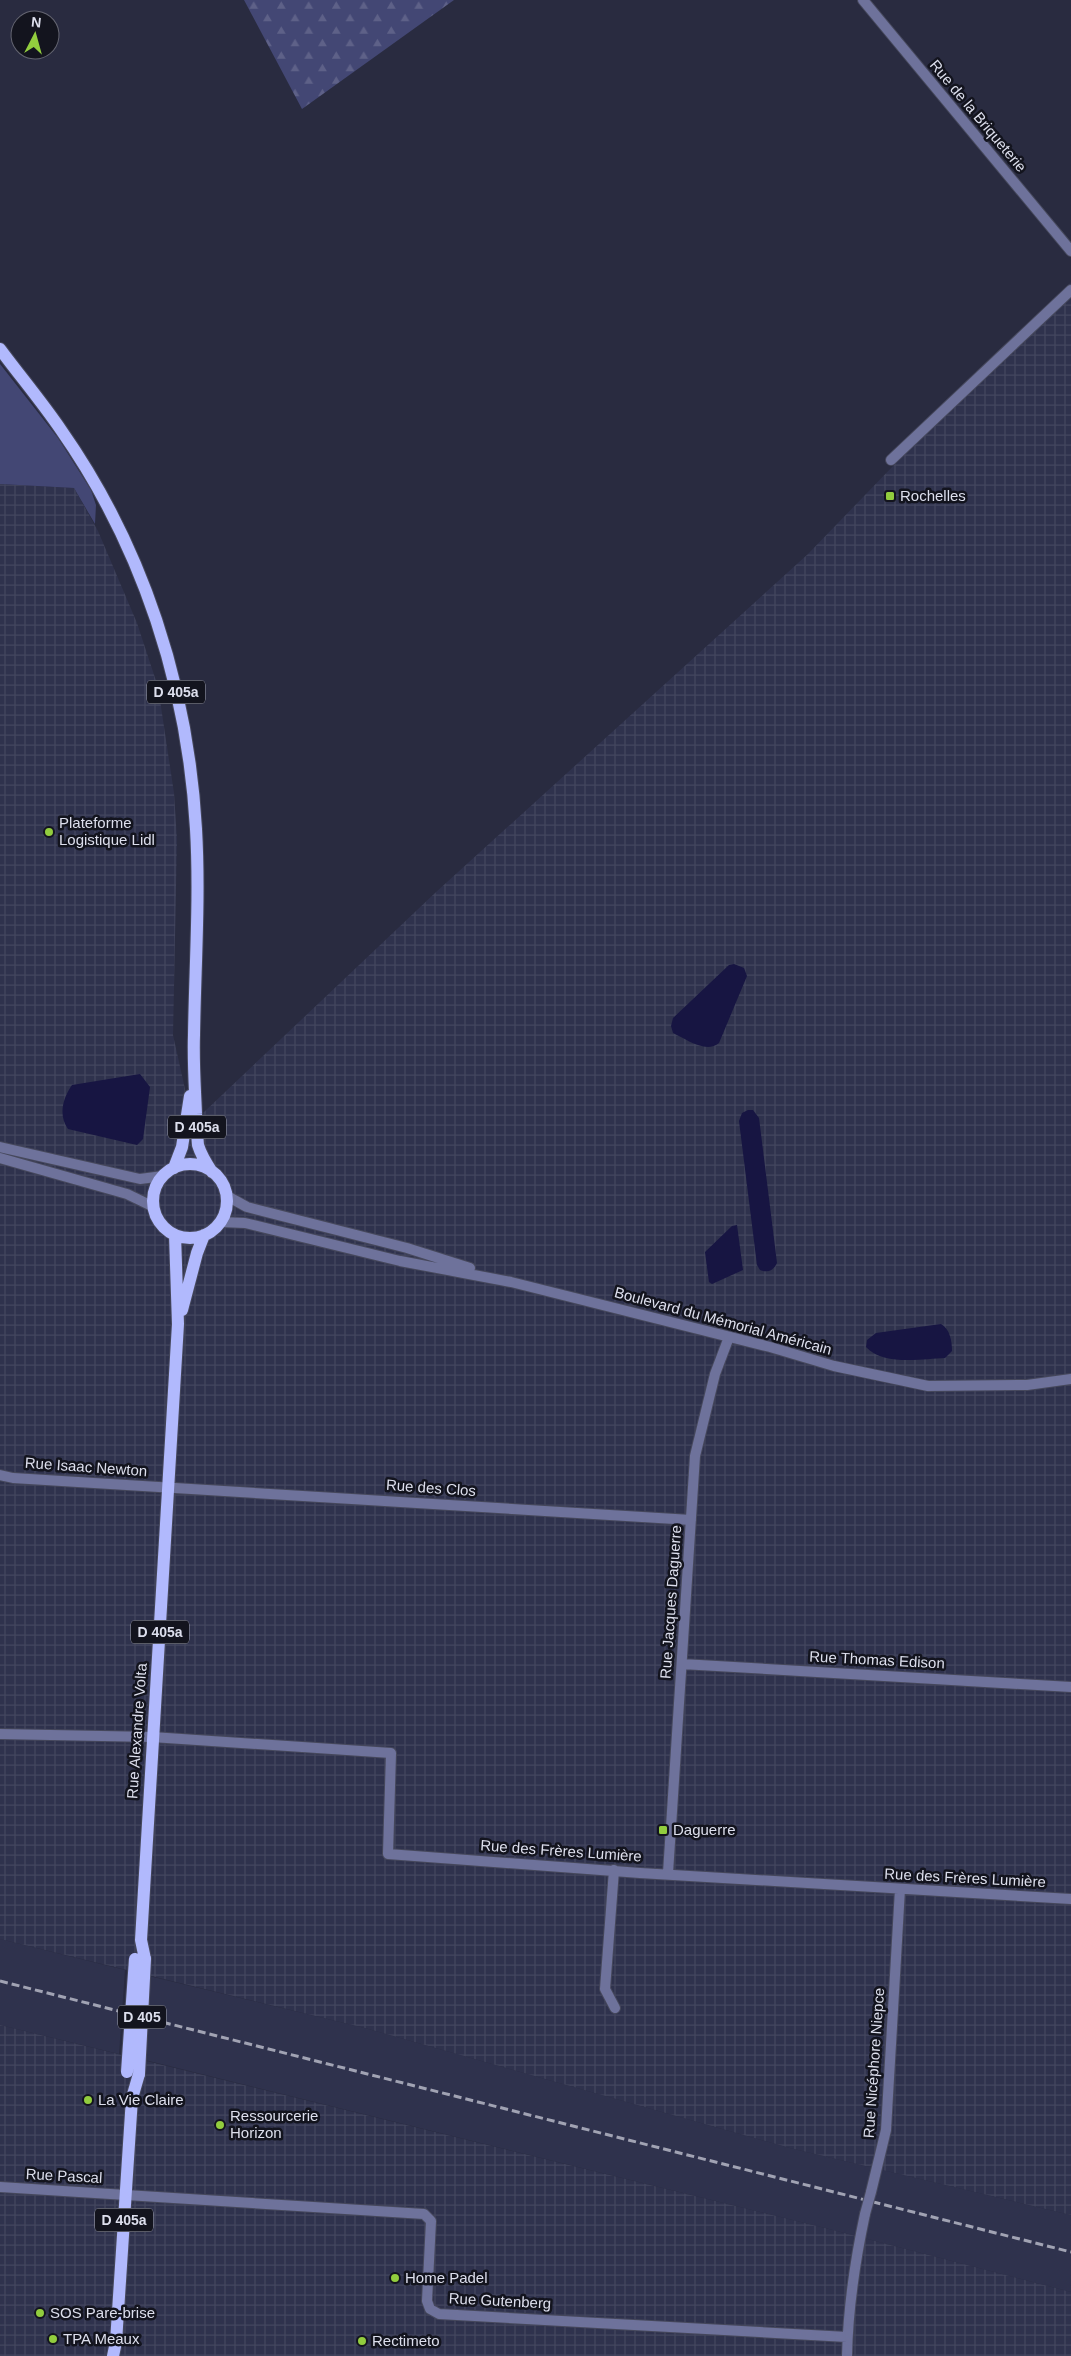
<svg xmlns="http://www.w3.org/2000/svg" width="1071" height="2356" viewBox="0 0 1071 2356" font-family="Helvetica,sans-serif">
<defs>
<pattern id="industrial-grid" width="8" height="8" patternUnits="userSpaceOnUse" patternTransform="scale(1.25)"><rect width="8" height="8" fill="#2f324d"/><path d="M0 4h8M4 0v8" fill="none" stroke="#43465e"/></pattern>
<pattern id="forest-firs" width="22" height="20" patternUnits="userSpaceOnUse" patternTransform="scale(1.25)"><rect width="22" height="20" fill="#434774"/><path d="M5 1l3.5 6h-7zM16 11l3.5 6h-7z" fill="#5e6188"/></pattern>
</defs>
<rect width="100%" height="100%" fill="#292b40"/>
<path fill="#2f324d" d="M0,1939L125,1970L119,2054L0,2025Z
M149,1976L365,2028L790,2148L1071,2215V2292L829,2229L145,2060Z"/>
<path fill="url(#industrial-grid)" d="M1071,282V2215L790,2148L365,2028L0,1939V484L74,488L98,531L137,623L158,687L174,793L177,839L173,1035L185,1089L182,1110L204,1112L435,893L808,554Z
M0,2025L829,2229L1071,2292V2356H0Z"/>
<path fill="#434774" d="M0,364L58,438L91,490L96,505L95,524L74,488L0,484Z"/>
<path fill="url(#forest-firs)" d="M244,0H454L302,109Z"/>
<path fill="#171542" d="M734,964L744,968L747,976L719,1043C706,1054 686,1039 673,1033L671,1026L673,1018L729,965Z
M140,1074L150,1087L143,1139L137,1145L68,1129C58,1115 63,1098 72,1085Z
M748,1110H753L759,1118L777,1263C773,1271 768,1273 760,1270L757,1265L739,1121L742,1113Z
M737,1225L743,1270L712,1284L709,1282L705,1252L732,1226Z
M941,1324C950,1329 952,1341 952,1351L945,1358C922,1359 883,1366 866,1347L867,1340L876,1333Z"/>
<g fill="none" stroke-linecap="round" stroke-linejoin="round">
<g stroke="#46485c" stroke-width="12">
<path id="minor" d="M863,0L1071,251
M891,460L1071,290
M0,1475L13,1478L691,1520
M682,1664L1071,1687
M0,1734L152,1737L391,1753L388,1854L640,1873L1071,1899
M614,1870L605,1989L615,2008
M668,1873L695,1456L715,1374L729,1337
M0,2187L424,2214L431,2221L427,2301L430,2309L439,2314L847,2337
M871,2192L886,2130L900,1889
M847,2356C848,2308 855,2261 865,2214"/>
</g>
<g stroke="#46485c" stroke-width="12">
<path id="tertiary" d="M0,1147L140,1179L163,1176
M0,1158L127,1194L154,1207
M227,1196L247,1207L407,1248L470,1268
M221,1222L245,1223L400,1261L511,1282L770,1347L834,1366L928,1386L1027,1385L1071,1379"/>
</g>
<g stroke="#46485c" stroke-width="14">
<path id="primary" d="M0,349C20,376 42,402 61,430C143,547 188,687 196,829C200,897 195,967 194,1035C193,1062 195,1088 196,1114C197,1124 197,1135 198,1145C201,1155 206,1163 212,1172
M153 1201a37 37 0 1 1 74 0a37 37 0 1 1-74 0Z
M174,1168L182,1147L190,1096
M182,1310L197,1253L204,1235
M145,1959L141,1940L178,1324L175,1235
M113,2356L116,2342L132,2098L139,2074"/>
</g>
<use href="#minor" stroke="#6e729b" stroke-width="10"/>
<use href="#tertiary" stroke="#6e729b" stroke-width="10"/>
<use href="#primary" stroke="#b1b9fd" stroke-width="12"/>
<path stroke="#a1a3b3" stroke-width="3" stroke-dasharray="8 4" stroke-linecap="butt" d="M0,1981L1071,2252"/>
<g stroke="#46485c" stroke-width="12" stroke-linecap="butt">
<path id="minor-bridge" d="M865,2214L871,2192"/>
</g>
<g stroke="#46485c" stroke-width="14" stroke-linecap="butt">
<path id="primary-bridge" d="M127,2072L135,1959
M139,2074L145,1959"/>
</g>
<use href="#minor-bridge" stroke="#6e729b" stroke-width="10"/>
<use href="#primary-bridge" stroke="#b1b9fd" stroke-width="12"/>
</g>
<g fill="#92cd3e" stroke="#13141e" stroke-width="2">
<rect x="885" y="491" width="10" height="10" rx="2.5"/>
<circle cx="49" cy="832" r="5"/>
<rect x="658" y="1825" width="10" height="10" rx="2.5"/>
<circle cx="88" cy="2100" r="5"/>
<circle cx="220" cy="2125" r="5"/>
<circle cx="395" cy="2278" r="5"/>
<circle cx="40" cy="2313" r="5"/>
<circle cx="53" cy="2339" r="5"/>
<circle cx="362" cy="2341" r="5"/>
</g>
<g text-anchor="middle" stroke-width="5" stroke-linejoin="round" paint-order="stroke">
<g fill="#13141e" stroke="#a0a2af" stroke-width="1">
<rect x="147" y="680.5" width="58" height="23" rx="4"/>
<rect x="168" y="1115.5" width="58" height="23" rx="4"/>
<rect x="131" y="1620.5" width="58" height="23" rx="4"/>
<rect x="118" y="2005.5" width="48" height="23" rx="4"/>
<rect x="95" y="2208.5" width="58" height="23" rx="4"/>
</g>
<g font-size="14" font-weight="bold" fill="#dddfed">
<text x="176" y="697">D 405a</text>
<text x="197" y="1132">D 405a</text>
<text x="160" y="1637">D 405a</text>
<text x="142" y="2022">D 405</text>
<text x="124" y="2225">D 405a</text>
</g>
<g font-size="15" fill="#dddfed" stroke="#13141e">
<text transform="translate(978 116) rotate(50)" y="5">Rue de la Briqueterie</text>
<text transform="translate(723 1321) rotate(15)" y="5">Boulevard du Mémorial Américain</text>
<text transform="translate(86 1467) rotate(4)" y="5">Rue Isaac Newton</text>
<text transform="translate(431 1488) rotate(4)" y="5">Rue des Clos</text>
<text transform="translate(671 1602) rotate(-86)" y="5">Rue Jacques Daguerre</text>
<text transform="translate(877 1660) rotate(3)" y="5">Rue Thomas Edison</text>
<text transform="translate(137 1731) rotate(-86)" y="5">Rue Alexandre Volta</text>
<text transform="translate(561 1851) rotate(4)" y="5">Rue des Frères Lumière</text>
<text transform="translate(965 1878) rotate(3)" y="5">Rue des Frères Lumière</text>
<text transform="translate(874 2063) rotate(-86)" y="5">Rue Nicéphore Niepce</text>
<text transform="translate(64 2176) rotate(3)" y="5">Rue Pascal</text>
<text transform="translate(500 2301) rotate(3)" y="5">Rue Gutenberg</text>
</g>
<g font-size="15" fill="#dddfed" stroke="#13141e" text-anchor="start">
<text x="900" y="501">Rochelles</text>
<text x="59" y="828">Plateforme<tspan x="59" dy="17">Logistique Lidl</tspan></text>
<text x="673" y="1835">Daguerre</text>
<text x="98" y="2105">La Vie Claire</text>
<text x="230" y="2121">Ressourcerie<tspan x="230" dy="17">Horizon</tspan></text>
<text x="405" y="2283">Home Padel</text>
<text x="50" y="2318">SOS Pare-brise</text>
<text x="63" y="2344">TPA Meaux</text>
<text x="372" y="2346">Rectimeto</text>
</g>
</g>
<g transform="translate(35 35) rotate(6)"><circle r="24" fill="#13141e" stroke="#646571"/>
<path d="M0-4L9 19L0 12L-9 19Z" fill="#92cd3e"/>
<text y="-8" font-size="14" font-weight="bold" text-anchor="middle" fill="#dddfed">N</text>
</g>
</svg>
